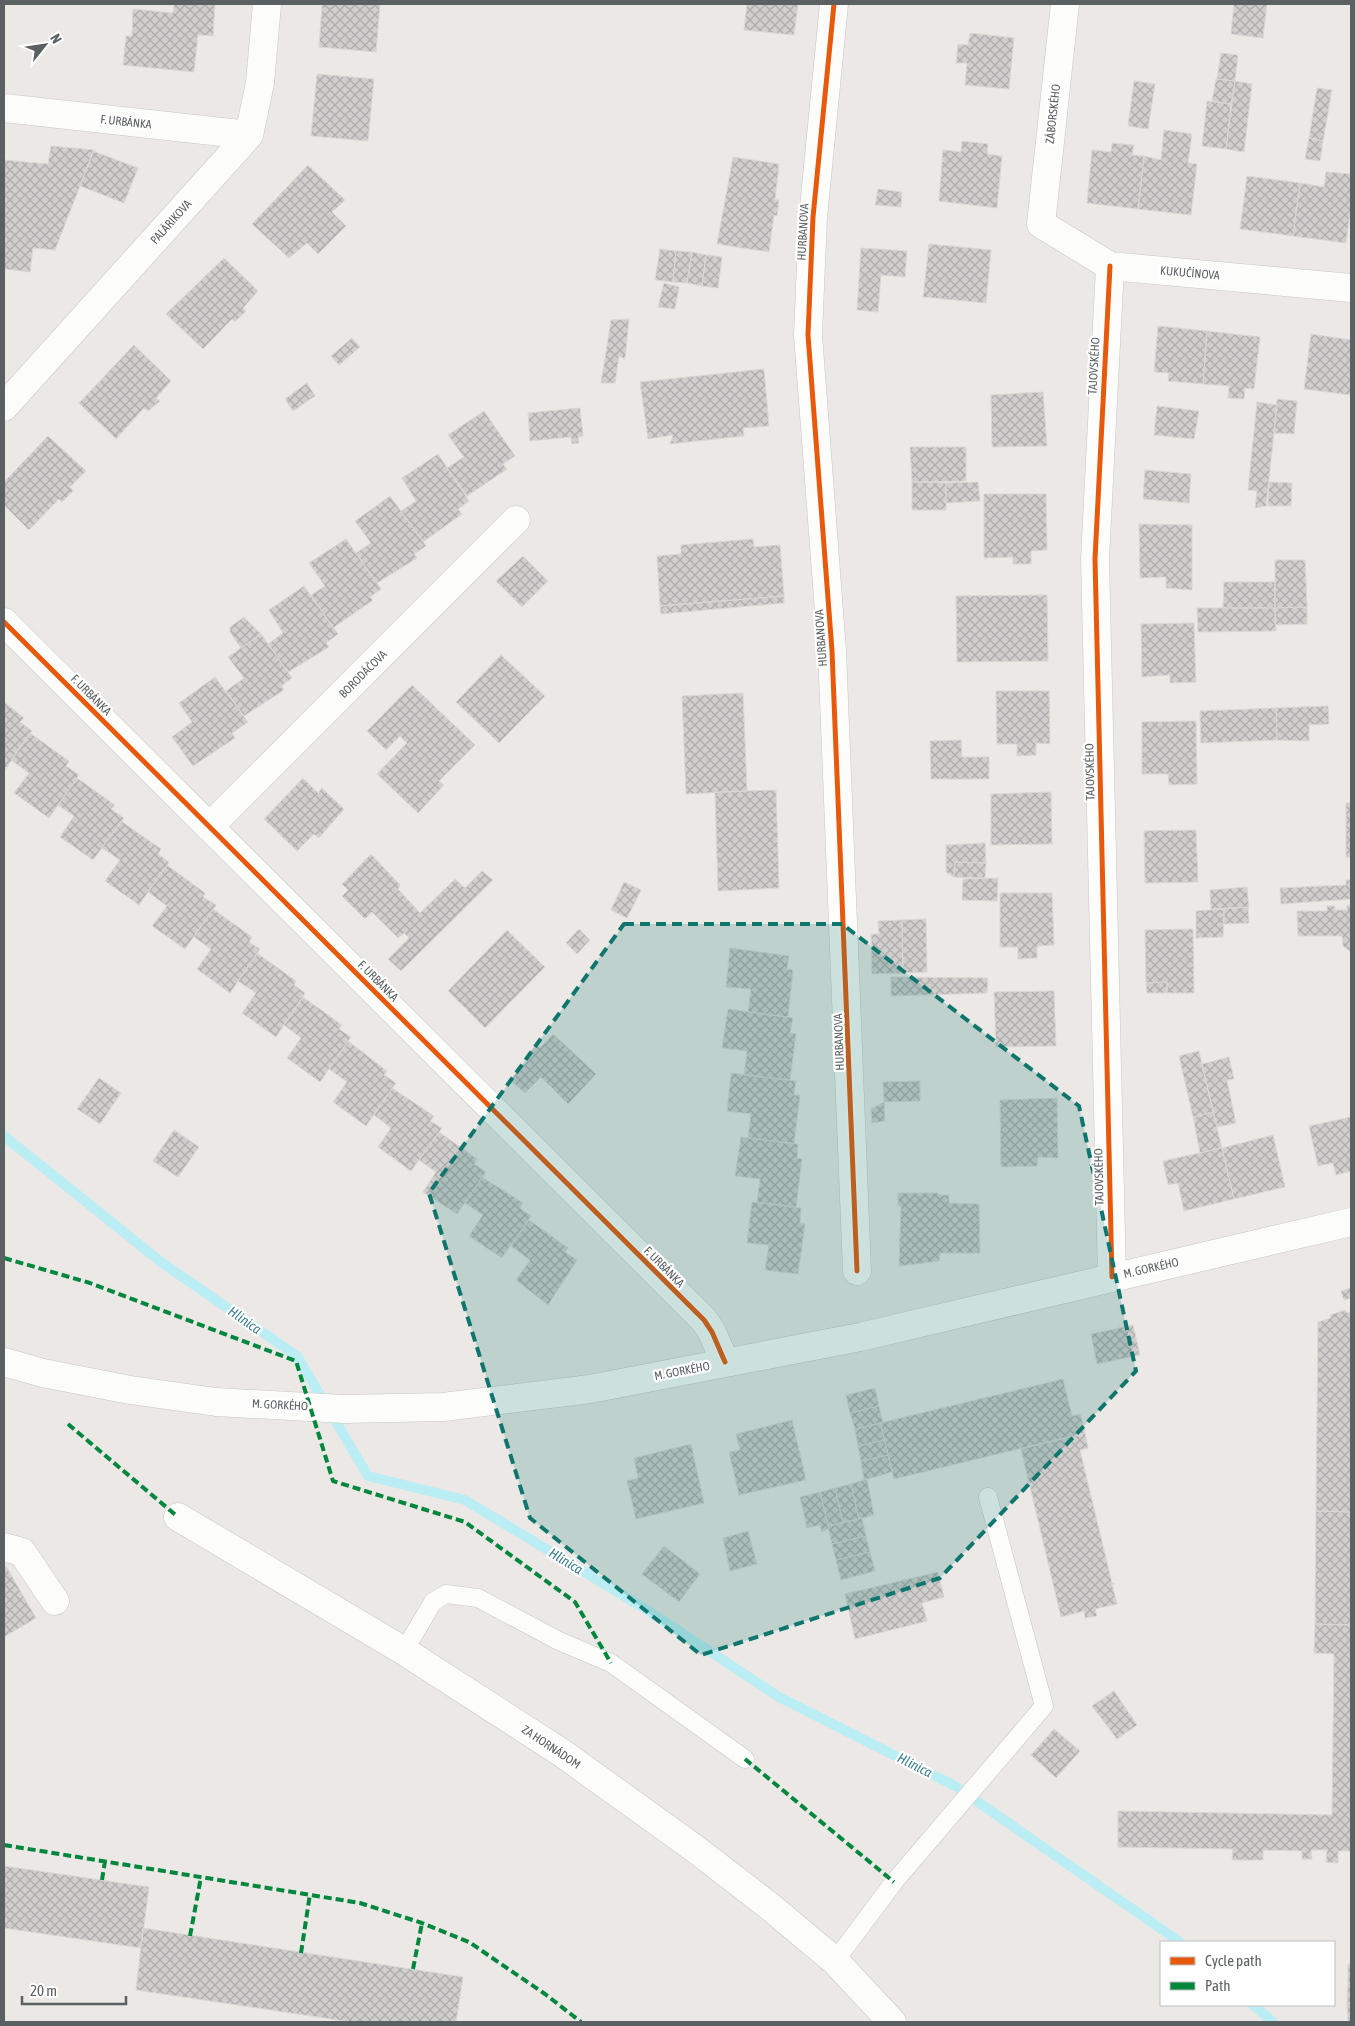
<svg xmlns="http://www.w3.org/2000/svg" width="1355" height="2026" viewBox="0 0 1355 2026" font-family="'Asap Condensed',sans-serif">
<defs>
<pattern id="building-cross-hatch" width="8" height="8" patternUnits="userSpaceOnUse" patternTransform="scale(1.25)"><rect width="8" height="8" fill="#d1cfce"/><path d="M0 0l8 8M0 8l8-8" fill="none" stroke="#adabab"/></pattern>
</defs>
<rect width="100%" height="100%" fill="#ebe8e5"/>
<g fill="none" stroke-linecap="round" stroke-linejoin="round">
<path stroke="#bbedf4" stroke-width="10" d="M4,1136L161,1262L297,1356L368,1476L465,1500L647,1610L779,1697L955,1786L1180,1942
M1253,2005L1273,2022"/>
</g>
<path fill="url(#building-cross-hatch)" stroke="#dad7d4" d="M174,4H215L213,36L198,35L194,72L123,65L126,36H132L133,9L173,13Z
M322,4H380L376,52L319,47Z
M747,4H798L794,35L744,30Z
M1234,4H1267L1263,38L1231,34Z
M970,33L1014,38L1009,89L965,85L967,63H956L958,44L968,45Z
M1221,53L1238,55L1235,81L1217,79Z
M317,74L374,79L368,141L311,136Z
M1216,79L1235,81L1231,104L1212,101Z
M1134,81L1155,84L1148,129L1128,126Z
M1235,81L1252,84L1244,152L1226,149Z
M1317,88L1332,90L1323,141L1309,138Z
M1207,101L1231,104L1226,149L1202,146Z
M1164,130L1192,134L1188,163L1197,164L1191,215L1138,209L1144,156L1161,160Z
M1309,138L1323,141L1320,161L1305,159Z
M962,141L988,144L987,154L1002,156L997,208L939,201L943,150L961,152Z
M1112,143L1134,145L1132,155L1144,156L1138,209L1087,203L1092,150L1111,152Z
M51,146L94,150L55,250L33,248L30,272L4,269V160L48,164Z
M93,151L138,168L124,203L80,186Z
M733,157L779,164L775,200H779L777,216L774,215L769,252L717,244Z
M308,165L345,200L332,212L346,226L318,254L307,243L289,258L252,224Z
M1326,172L1351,174V206L1346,243L1293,236L1300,183L1324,187Z
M1247,176L1300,183L1293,236L1240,229Z
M878,189L902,192L901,207L875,205Z
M929,244L991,250L986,303L923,297Z
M861,248L907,251L905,277L881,275L878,312L857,310Z
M660,249L676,251L673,282L655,280Z
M676,251L692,252L687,283L673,282Z
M692,252L706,255L702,286L687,283Z
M706,255L722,257L718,288L702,286Z
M224,258L258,291L243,308L246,311L235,322L232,319L203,349L166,314Z
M664,283L679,287L675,309L658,307Z
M629,319L625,359L619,356L615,383H601L611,320Z
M1158,326L1207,331L1203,384L1168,381L1169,373L1154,372Z
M1207,331L1260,337L1254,389L1245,388L1244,399L1228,398L1229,386L1203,384Z
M1311,334L1351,340V395L1304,389Z
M352,338L360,347L339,365L331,356Z
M134,345L171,381L156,398L160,401L148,411L144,408L116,439L79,403Z
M764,369L769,426L743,428L744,436L670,444L673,435L648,439L640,382Z
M307,383L315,396L293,411L285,399Z
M1043,392L1047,446L992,447L991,395Z
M1277,399L1297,401L1294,434L1274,433Z
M1257,402L1277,405L1266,506L1255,508L1257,491L1248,490Z
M1157,406L1199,411L1194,439L1154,435Z
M580,408L583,436L578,437L579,443L572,444L571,437L530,441L528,413Z
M484,411L515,456L503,464L507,469L467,496L447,468L464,457L448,435Z
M48,436L86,471L70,487L73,491L62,502L59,499L29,530L4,505V482Z
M910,447H966V481L912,482Z
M438,454L469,501L458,509L462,514L423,542L401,511L416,501L402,478Z
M1145,470L1191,474L1189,503L1143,499Z
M912,482L946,483V510H912Z
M978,482L980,501L946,503V483Z
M1269,482L1292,483L1291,506H1268Z
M984,494H1046L1047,550L1031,551V564H1013V557L984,558Z
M390,496L426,546L414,554L417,558L377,583L356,553L371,543L355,521Z
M1139,524L1192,525V590L1166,588V577L1140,578Z
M346,539L381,589L370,597L373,600L333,628L311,595L325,586L309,563Z
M753,539L754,547L780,545L784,596L660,606L657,556L681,554V545Z
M523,556L548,581L522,607L496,581Z
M1275,560H1305L1307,607L1275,608Z
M1224,582H1275V608H1223Z
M304,586L338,634L326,643L329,647L288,672L268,644L283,633L269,610Z
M1047,595L1048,661L957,662L956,596Z
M784,596V603L661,614L660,606Z
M1307,607V624L1275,625V608Z
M1197,608H1275L1276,631L1198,632Z
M244,617L261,634L241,648L230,632V627Z
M1194,623L1196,682L1170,683V675L1142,677L1141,624Z
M261,634L292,678L281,686L284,690L244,716L226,691L244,678L228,657Z
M501,655L545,696L499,743L456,702Z
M215,677L248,722L232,733L235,738L193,766L172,737L192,722L179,703Z
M412,685L475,745L439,781L444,785L418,813L377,774L407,743L400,736L386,750L367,731Z
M996,691H1049L1050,744L1036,743V755L1017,756V744H997Z
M743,693L747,791L686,794L682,696Z
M4,702L24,718L20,722L32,731L4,771Z
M1328,706L1329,724L1309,725V741L1277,740L1276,708Z
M1276,708L1277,740L1201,743L1200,711Z
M1196,721L1197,784L1169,785L1168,774H1142V722Z
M30,733L69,761L66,766L79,775L49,818L14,793L29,773L11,760Z
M961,740L962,757H989V779H931L930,741Z
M77,778L115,805L111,809L124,818L93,860L60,837L74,816L58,805Z
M303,778L318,793L322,788L344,809L319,838L314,834L297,851L264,819Z
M776,790L779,888L718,891L715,792Z
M1051,792L1052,844L991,845V794Z
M1346,803H1351V857H1346Z
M121,821L161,849L158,854L169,862L139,905L105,881L120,860L102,848Z
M1196,830L1198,882L1145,883L1144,831Z
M985,843L986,863L955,862L954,877L946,872V845Z
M371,854L400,885L398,889L420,913L455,879L465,888L482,871L493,880L401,971L388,959L409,938L404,933L398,938L372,912L365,919L342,896L348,890L342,884Z
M955,862L986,863L985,878L954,877Z
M167,865L205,893L203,897L216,905L185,949L152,926L167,906L148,892Z
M998,878L997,901L962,900L963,879Z
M1346,880H1351V899L1281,904L1280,888L1346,885Z
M624,882L641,890L627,918L611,910Z
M1247,887L1249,907L1211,909L1210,890Z
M1000,893H1052L1054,945L1037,946V958L1018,959V947H1000Z
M1347,905H1351V952L1343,946L1342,936H1298L1297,911H1327V906H1335V910H1347Z
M1248,907L1249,923L1224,924V909Z
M213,909L252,937L249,942L260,949L230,993L197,969L211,949L194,937Z
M1224,909L1223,937L1196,938V911Z
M926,919L927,972L903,973L902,920Z
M902,920L903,973L872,974L871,934H879L878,921Z
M579,929L590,940L577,954L566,943Z
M1193,929L1194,993H1167V982L1146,983L1145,930Z
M507,930L545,967L485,1028L448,991Z
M730,948L789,956L787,969L793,970L788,1017L748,1012L751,989L726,987Z
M257,953L296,981L294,985L305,993L276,1037L242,1013L256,993L238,981Z
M891,977L988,978L987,993L891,996Z
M1167,982V993H1147L1146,983Z
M1054,991L1056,1046L996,1047L994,992Z
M303,997L342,1025L339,1029L351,1037L320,1082L287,1058L301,1038L284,1025Z
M728,1009L793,1018L790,1033L796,1034L790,1080L744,1075L747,1051L722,1048Z
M553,1034L596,1074L568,1104L541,1077L525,1093L510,1080L531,1057L527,1054L536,1045L540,1048Z
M348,1041L387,1071L384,1075L396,1083L366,1126L333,1102L347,1082L329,1069Z
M1199,1051L1213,1112L1193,1117L1179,1056Z
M1229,1057L1234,1079L1227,1080L1236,1123L1217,1127L1202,1064Z
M731,1073L796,1081L794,1095H800L794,1144L748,1138L751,1114L727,1111Z
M99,1078L121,1093L100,1124L77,1109Z
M920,1081V1101L884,1102L883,1082Z
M392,1088L434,1116L430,1121L442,1128L411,1171L378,1147L391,1128L374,1115Z
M1057,1098L1058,1158L1038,1157L1037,1166L1001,1167L1000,1100Z
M884,1102L885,1121L872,1123L871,1109Z
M1213,1112L1222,1148L1200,1153L1193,1117Z
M1351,1117V1171L1336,1175L1333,1163L1318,1166L1309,1126Z
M174,1130L199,1147L178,1177L153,1161Z
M439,1132L477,1159L474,1164L486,1172L457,1214L423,1192L436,1172L419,1160Z
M1273,1135L1285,1187L1234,1199L1222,1148Z
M741,1137L798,1144L797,1158L802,1159L796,1207L757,1202L760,1179L735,1176Z
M1222,1148L1234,1199L1184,1211L1178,1183L1168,1185L1163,1161Z
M482,1177L523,1203L520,1208L531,1216L502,1258L469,1236L483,1215L465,1203Z
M898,1193H938L939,1195H949V1203L979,1204L980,1253H940L939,1261L899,1266L901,1206H898Z
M752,1202L801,1208L800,1223L805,1224L798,1274L765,1270L769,1245L747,1243Z
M529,1220L568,1248L565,1252L577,1260L548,1305L516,1280L530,1260L511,1246Z
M1351,1288V1298L1344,1300L1341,1291Z
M1345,1310L1347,1313L1351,1312V1512L1316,1511L1318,1322L1331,1318L1330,1315Z
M1133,1325L1140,1355L1097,1364L1091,1334Z
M1063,1379L1072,1416L1080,1414L1085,1433L894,1479L880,1423Z
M875,1388L879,1406L850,1413L846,1395Z
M879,1406L883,1423L855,1429L850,1413Z
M792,1420L806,1480L739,1495L729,1452L740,1450L736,1434Z
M880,1423L885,1440L858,1446L855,1429Z
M1085,1433L1088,1448L1080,1450L1112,1583L1115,1584H1112L1117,1604L1095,1609L1097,1616L1085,1618L1084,1611L1061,1617L1021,1449Z
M885,1440L888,1455L861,1461L858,1446Z
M691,1444L704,1503L636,1519L627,1481L638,1478L634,1458Z
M888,1455L892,1472L864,1480L861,1461Z
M867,1479L874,1515L859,1519L851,1484Z
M851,1484L859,1519L843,1523L835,1488Z
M835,1488L843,1523L828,1526L820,1492Z
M820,1492L829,1529L822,1532L820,1525L807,1528L800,1497Z
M1316,1511L1351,1512V1625L1315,1624Z
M862,1518L866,1536L832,1544L828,1526Z
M748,1531L757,1564L730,1571L723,1538Z
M866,1536L870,1552L836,1560L832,1544Z
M664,1546L700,1574L679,1602L642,1574Z
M870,1552L875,1571L841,1580L836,1560Z
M6,1566L36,1618L4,1637V1567Z
M938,1572L944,1597L922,1603L927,1621L855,1639L845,1594Z
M1315,1624L1351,1625V1851H1338V1863L1326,1862L1327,1850H1311L1312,1859H1302V1851L1263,1850V1860H1232L1233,1849L1118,1847V1811L1332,1815L1334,1654L1314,1653Z
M1114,1691L1137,1725L1117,1739L1092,1706Z
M1054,1729L1080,1751L1056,1778L1031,1755Z
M4,1866L149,1887L141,1948L4,1928Z
M143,1928L463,1977L456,2022H351L136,1990Z
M1348,1964H1351V1983H1348Z
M1348,1983H1351V2003H1347Z
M1347,2003H1351V2021H1348Z"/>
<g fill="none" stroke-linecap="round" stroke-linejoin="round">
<g stroke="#c7c6c6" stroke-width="19">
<path id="lane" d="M404,1651L433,1602L446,1594L478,1598L559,1641L611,1663L745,1759
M835,1961L894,1882L1044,1706L988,1497"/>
</g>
<g stroke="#c7c6c6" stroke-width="29">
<path id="street" d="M834,4L813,217L808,335L832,651L857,1271
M1065,4L1041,224L1110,266L1351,288
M4,108L249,135
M1110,266L1095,559L1112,1277
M4,407L249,135L260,83L267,4
M4,622L704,1320L712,1332L725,1362
M209,827L516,520
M178,1517L404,1651L562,1753L694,1848L768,1905L835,1961L892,2022
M4,1547L22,1552L55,1601"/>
</g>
<g stroke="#c7c6c5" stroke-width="29">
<path id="secondary" d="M4,1362L43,1373L130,1390L216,1402L344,1409L443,1407L590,1389L860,1337L1351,1222"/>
</g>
<use href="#lane" stroke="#fcfcfb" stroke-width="18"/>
<use href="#street" stroke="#fcfcfb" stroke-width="28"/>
<use href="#secondary" stroke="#fcfcfb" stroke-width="28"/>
<path stroke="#00873e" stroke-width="4" stroke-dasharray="8 4" stroke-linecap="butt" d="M4,1258L90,1283L296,1361L333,1481L465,1522L575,1602L611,1663
M68,1424L178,1517
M745,1759L894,1882
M4,1845L360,1903L422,1923L469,1942L545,1994L581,2022
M102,1880L105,1861
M190,1936L201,1877
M301,1953L310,1894
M413,1969L422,1923"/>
<g stroke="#fff" stroke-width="8">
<path id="cycleway" d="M834,4L813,217L808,335L832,651L857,1271
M1110,266L1095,559L1112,1277
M4,622L704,1320L712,1332L725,1362"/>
</g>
<use href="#cycleway" stroke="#e8590c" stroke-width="5"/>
</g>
<path fill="#0f766e" fill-opacity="0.2" stroke="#0f766e" stroke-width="4" stroke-dasharray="10 6" stroke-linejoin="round" d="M624,924H842L1079,1106L1136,1371L940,1578L701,1655L530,1518L429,1193Z"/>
<g text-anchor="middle" stroke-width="4.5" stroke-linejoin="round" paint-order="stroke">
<g font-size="12" fill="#5b6163" stroke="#fff">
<text transform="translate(1053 114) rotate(-84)" y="4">ZÁBORSKÉHO</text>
<text transform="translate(126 122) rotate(6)" y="4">F. URBÁNKA</text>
<text transform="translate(171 222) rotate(-48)" y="4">PALÁRIKOVA</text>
<text transform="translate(803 232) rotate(-87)" y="4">HURBANOVA</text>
<text transform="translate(1190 273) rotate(5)" y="4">KUKUČÍNOVA</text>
<text transform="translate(1094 366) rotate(-87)" y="4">TAJOVSKÉHO</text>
<text transform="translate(821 638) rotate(-94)" y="4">HURBANOVA</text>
<text transform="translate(363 674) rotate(-45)" y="4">BORODÁČOVA</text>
<text transform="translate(91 695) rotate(45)" y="4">F. URBÁNKA</text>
<text transform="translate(1090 772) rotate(-91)" y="4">TAJOVSKÉHO</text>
<text transform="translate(378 981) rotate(45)" y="4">F. URBÁNKA</text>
<text transform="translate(839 1042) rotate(-92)" y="4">HURBANOVA</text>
<text transform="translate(1099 1177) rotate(-91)" y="4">TAJOVSKÉHO</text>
<text transform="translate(664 1267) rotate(45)" y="4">F. URBÁNKA</text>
<text transform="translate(1151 1268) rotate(-13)" y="4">M. GORKÉHO</text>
<text transform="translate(682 1371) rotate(-11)" y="4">M. GORKÉHO</text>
<text transform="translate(280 1405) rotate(3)" y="4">M. GORKÉHO</text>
<text transform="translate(551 1747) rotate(34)" y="4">ZA HORNÁDOM</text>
</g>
<g font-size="14" font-style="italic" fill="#3c7f91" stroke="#fff">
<text transform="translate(245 1320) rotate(35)" y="5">Hlinica</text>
<text transform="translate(566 1561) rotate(31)" y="5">Hlinica</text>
<text transform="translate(915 1765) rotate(27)" y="5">Hlinica</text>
</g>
</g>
<rect width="1355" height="2026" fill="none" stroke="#5b6163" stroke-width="10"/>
<rect x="1160" y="1941" width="175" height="65" fill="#ffffff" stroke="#bdc0c1"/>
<rect x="1170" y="1957" width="25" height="8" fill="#e8590c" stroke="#bdc0c1"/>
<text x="1205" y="1966" font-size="15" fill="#5b6163">Cycle path</text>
<rect x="1170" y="1982" width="25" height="8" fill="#00873e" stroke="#bdc0c1"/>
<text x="1205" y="1991" font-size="15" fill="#5b6163">Path</text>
<g transform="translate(45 45) rotate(60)" stroke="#ffffff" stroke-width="4" paint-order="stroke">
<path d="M0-4L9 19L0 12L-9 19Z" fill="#5b6163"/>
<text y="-8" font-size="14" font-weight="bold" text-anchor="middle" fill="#5b6163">N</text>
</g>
<path d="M22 1996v8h104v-8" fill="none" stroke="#5b6163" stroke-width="2.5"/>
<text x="30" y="1996" font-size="15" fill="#5b6163" stroke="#ffffff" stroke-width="4" paint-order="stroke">20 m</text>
</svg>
